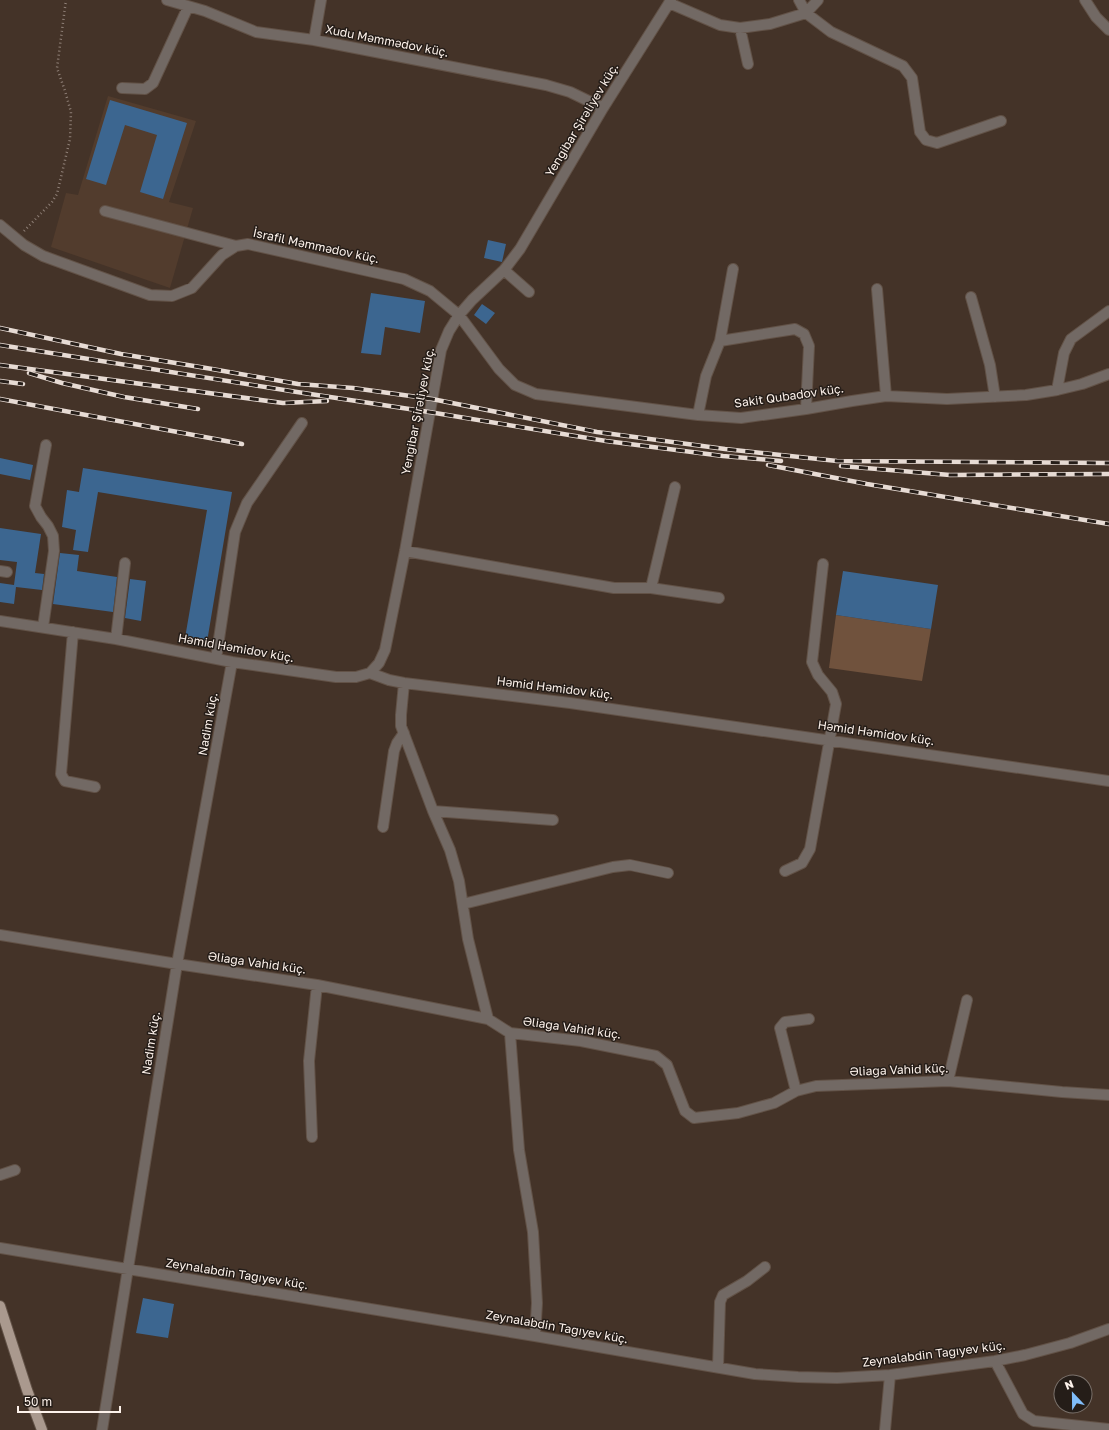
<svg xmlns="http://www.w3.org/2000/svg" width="1109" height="1430" viewBox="0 0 1109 1430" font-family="'Golos Text',sans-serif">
<rect width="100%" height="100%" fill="#443328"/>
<path fill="#523c2d" d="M108,96L196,121L169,202L193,208L170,288L51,247L66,193L78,195Z"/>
<path fill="#70523d" d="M836,615L931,629L922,681L829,668Z"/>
<path fill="#3c6690" d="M110,100L187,123L163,199L140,192L157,135L125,125L106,185L86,179Z
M488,240L506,244L502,262L484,258Z
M371,293L425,301L420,333L385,327L381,355L361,353Z
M482,304L495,313L486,324L474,315Z
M0,458L33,465L30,480L0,474Z
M83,468L232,492L207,642L185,638L207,510L98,492L88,552L73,550L76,530L62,527L67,490L79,492Z
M0,528L41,534L35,573L44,574L42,590L16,587L14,604L0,602V583L14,585L17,562L0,560Z
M60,553L79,555L77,571L117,577L113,612L53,604Z
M843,571L938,585L931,629L836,615Z
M130,579L146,581L141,621L125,618Z
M143,1298L174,1304L168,1338L136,1333Z"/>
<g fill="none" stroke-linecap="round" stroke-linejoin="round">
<g stroke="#625247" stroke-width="12">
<path id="minor" d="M167,0L205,11L256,32L314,40L546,85L570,92L603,108
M799,0L806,13L831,32L903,66L912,78L920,132L926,140L937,143L1001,121
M1085,0L1096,17L1109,30
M669,3L720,25L740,28L770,24L806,13L818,0
M740,28L748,64
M314,40L321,0
M122,88L145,89L153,83L188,7
M105,211L236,246
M0,225L24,245L43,256L150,295L172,296L192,288L222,255L236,246L248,244L404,279L430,291L459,315L499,369L515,385L536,394L698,415L741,418L806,409L852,401L886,396L947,399L1026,395L1057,390L1082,384L1109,374
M504,270L529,292
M877,289L886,396
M971,297L990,365L995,397
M720,341L795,329L804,334L809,346L806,409
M1057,390L1064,353L1071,339L1109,311
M698,415L706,376L720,341L733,269
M405,551L614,588H651L719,598
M0,571L7,572
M651,588L675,487
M0,621L116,639L232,662L336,677H356L370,673L389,680L404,683L570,703L1109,781
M43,627L54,551L53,536L48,526L41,517L35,506L46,445
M73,632L61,774L65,781L95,787
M116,639L125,563
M216,659L235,532L247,503L302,423
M370,673L379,663L385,650L405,551L441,350L449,331L459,315L472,300L504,270L520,249L603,108L671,0
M404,683L401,715V726L433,811L450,850L459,881L468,939L488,1019
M433,811L553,820
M383,827L394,751L397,743L404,733
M785,871L802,863L810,849L836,704L832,692L818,675L812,662L823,564
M463,904L613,867L630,865L668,873
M0,935L177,964L317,985L488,1019L510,1033L581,1041L656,1056L667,1065L685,1111L694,1118L738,1113L774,1103L796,1091L816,1086L948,1081L1062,1092L1109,1095
M510,1033L519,1150L533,1232L537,1303L535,1336
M948,1081L967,1000
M796,1091L780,1028L785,1022L809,1019
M312,1137L309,1061L317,985
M0,1175L15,1170
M0,1248L535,1336L755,1374L798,1377L837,1378L890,1375L995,1361L1025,1355L1070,1343L1109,1329
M995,1361L1023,1414L1034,1421L1109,1429
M718,1367L720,1302L723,1295L747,1281L765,1267
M102,1430L177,964L232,662
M885,1430L890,1375"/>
</g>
<g stroke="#625247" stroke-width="12">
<path id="major" d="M0,1306L27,1390L42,1430"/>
</g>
<path stroke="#908178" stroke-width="2.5" stroke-dasharray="1 3" stroke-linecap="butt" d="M24,231L52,202L57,194L70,139L71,112L65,91L57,68L66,0"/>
<use href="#minor" stroke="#726964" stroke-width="10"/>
<use href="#major" stroke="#aa998e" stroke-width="10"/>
<g stroke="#e7dbd4" stroke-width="4.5">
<path id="rail" d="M0,328L121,354L212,369L298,384L353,388L432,399L597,432L725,449L837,461L1109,463
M0,345L297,392L429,412L606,441L723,456L781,461
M0,365L283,403L327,401
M29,373L62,383L124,397L198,409
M0,381L23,384
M0,399L242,444
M768,465L867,484L1109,524
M841,466L950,475L1109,474"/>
</g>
<use href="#rail" stroke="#251d18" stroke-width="3" stroke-dasharray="9" stroke-linecap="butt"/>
</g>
<g text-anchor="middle" stroke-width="3" stroke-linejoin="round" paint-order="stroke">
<g font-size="12" fill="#fdf2eb" stroke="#251d18">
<text transform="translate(387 41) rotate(11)" y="4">Xudu Məmmədov küç.</text>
<text transform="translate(582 120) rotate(-59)" y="4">Yengibar Şirəliyev küç.</text>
<text transform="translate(316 246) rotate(12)" y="4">İsrafil Məmmədov küç.</text>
<text transform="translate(789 396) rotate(-8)" y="4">Sakit Qubadov küç.</text>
<text transform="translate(418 411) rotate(-79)" y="4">Yengibar Şirəliyev küç.</text>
<text transform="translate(236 648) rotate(10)" y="4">Həmid Həmidov küç.</text>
<text transform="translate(555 688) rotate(7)" y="4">Həmid Həmidov küç.</text>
<text transform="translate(208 724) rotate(-80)" y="4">Nadim küç.</text>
<text transform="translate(876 733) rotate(8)" y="4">Həmid Həmidov küç.</text>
<text transform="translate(257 963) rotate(8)" y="4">Əliağa Vahid küç.</text>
<text transform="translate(572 1028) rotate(8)" y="4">Əliağa Vahid küç.</text>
<text transform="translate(151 1043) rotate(-81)" y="4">Nadim küç.</text>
<text transform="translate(899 1070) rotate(-2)" y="4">Əliağa Vahid küç.</text>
<text transform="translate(237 1274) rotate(9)" y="4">Zeynalabdin Tağıyev küç.</text>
<text transform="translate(557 1327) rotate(10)" y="4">Zeynalabdin Tağıyev küç.</text>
<text transform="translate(934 1354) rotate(-7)" y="4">Zeynalabdin Tağıyev küç.</text>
</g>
</g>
<g transform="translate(1073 1394) rotate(338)"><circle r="19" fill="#251d18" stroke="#7b726c"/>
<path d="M0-3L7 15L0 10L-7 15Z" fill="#80bdfa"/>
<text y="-6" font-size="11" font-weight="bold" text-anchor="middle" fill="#fdf2eb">N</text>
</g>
<path d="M18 1406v6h102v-6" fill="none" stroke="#fdf2eb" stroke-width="2"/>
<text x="24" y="1406" font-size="12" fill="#fdf2eb" stroke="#251d18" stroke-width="3" paint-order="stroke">50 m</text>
</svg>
